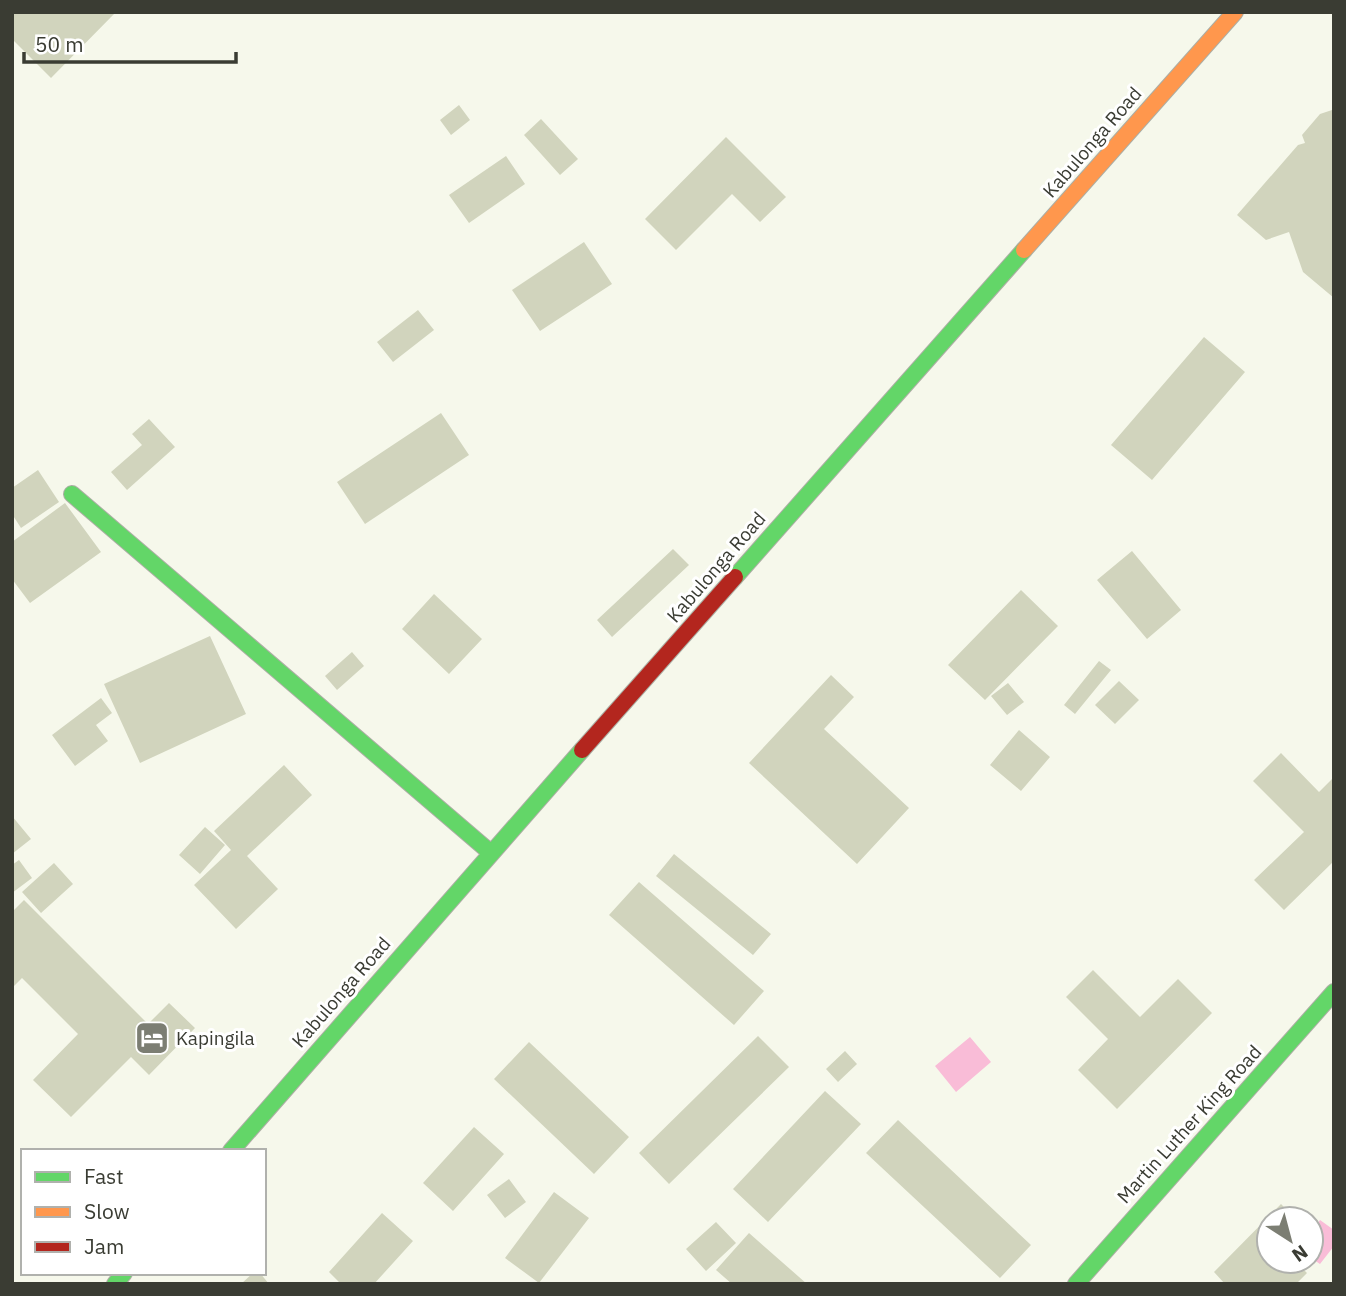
<svg xmlns="http://www.w3.org/2000/svg" width="1346" height="1296" viewBox="0 0 1346 1296" font-family="'IBM Plex Sans',sans-serif">
<rect width="100%" height="100%" fill="#f6f8eb"/>
<path fill="#f9bcd7" d="M970,1037L991,1062L956,1092L935,1066Z
M1320,1220L1334,1230V1246L1320,1264L1311,1258V1233Z"/>
<path fill="#d1d4bd" d="M12,12H116L51,78L12,39Z
M459,105L470,120L451,135L440,120Z
M1332,110L1334,111V298L1303,272L1289,232L1266,240L1237,215L1298,145L1305,143L1302,135L1320,114Z
M541,119L578,159L560,175L524,135Z
M726,137L786,197L760,222L732,194L676,250L645,219Z
M506,156L525,184L469,223L449,195Z
M584,242L612,284L540,331L512,290Z
M418,310L434,330L393,362L377,342Z
M1204,337L1245,372L1152,480L1111,445Z
M441,413L469,455L365,524L337,482Z
M149,419L175,447L127,490L111,472L142,445L132,434Z
M38,470L59,502L21,528L12,514V488Z
M65,503L101,552L30,603L12,579V542Z
M673,549L689,565L612,637L597,620Z
M1132,551L1181,610L1147,639L1097,580Z
M1021,590L1058,626L985,700L948,665Z
M434,594L482,639L449,674L402,629Z
M210,636L246,714L140,763L104,684Z
M352,652L364,666L337,690L325,676Z
M1099,661L1111,670L1075,714L1064,705Z
M831,675L854,697L824,729L909,808L857,864L749,763Z
M1119,681L1139,700L1115,724L1095,705Z
M1008,683L1024,702L1007,715L991,696Z
M101,698L112,713L96,725L108,741L75,766L52,735Z
M1019,730L1050,757L1021,791L990,765Z
M1281,753L1319,792L1334,777V861L1284,910L1254,880L1304,832L1253,781Z
M284,765L312,795L247,856L278,889L236,929L194,885L231,850L214,831Z
M12,816L31,839L12,854Z
M205,827L225,845L200,874L179,855Z
M674,854L771,934L753,955L656,876Z
M19,860L32,878L12,893V865Z
M54,863L73,884L41,913L22,892Z
M639,882L764,991L734,1025L609,915Z
M24,900L148,1024L169,1003L195,1028L149,1075L131,1057L71,1117L33,1080L78,1034L22,978L12,988V912Z
M1093,970L1140,1017L1178,979L1212,1013L1117,1109L1078,1070L1108,1039L1066,997Z
M758,1036L789,1067L669,1184L639,1153Z
M529,1042L629,1137L594,1174L494,1079Z
M845,1051L857,1064L838,1082L826,1069Z
M825,1091L861,1124L768,1222L733,1189Z
M898,1120L1031,1245L1000,1278L866,1153Z
M474,1127L504,1154L453,1211L423,1183Z
M509,1179L526,1202L505,1218L487,1195Z
M554,1192L589,1218L539,1283L505,1258Z
M1281,1204L1296,1219H1269V1261H1295L1307,1273L1296,1284H1259L1256,1282L1254,1284H1225L1214,1272Z
M382,1213L413,1241L374,1284H341L329,1272Z
M716,1222L736,1243L706,1271L686,1249Z
M749,1233L807,1284H732L716,1270Z
M253,1273H260L269,1284H241Z"/>
<g fill="none" stroke-linecap="round" stroke-linejoin="round">
<g stroke="#acaea4" stroke-width="18">
<path id="fast" d="M72,494L491,853
M735,577L1024,250
M231,1151L582,750
M115,1284L124,1273
M1076,1284L1334,992"/>
</g>
<g stroke="#acaea4" stroke-width="18">
<path id="slow" d="M1024,250L1235,12"/>
</g>
<g stroke="#acaea4" stroke-width="18">
<path id="jam" d="M582,750L735,577"/>
</g>
<use href="#fast" stroke="#63d668" stroke-width="16"/>
<use href="#slow" stroke="#ff974d" stroke-width="16"/>
<use href="#jam" stroke="#b3261e" stroke-width="16"/>
</g>
<defs>
<g id="hotel-square" transform="scale(1.75)"><rect x="-9" y="-9" width="18" height="18" rx="4" fill="#7c7e73" stroke="#fff"/><path d="M-6-4.5h1.5V1H6V5H4.5V3h-9V5H-6ZM-4 0a1.8 1.8 0 1 1 3.6 0ZM.5 0V-2.5h3Q6-2.5 6 0Z" fill="#fff"/></g>
</defs>
<g fill-rule="evenodd">
<use href="#hotel-square" x="152" y="1038"/>
</g>
<g text-anchor="middle" stroke-width="6" stroke-linejoin="round" paint-order="stroke">
<g font-size="19" fill="#3a3c33" stroke="#fff">
<text transform="translate(1092 142) rotate(-49)" y="7">Kabulonga Road</text>
<text transform="translate(716 567) rotate(-49)" y="7">Kabulonga Road</text>
<text transform="translate(341 992) rotate(-49)" y="7">Kabulonga Road</text>
<text transform="translate(1189 1124) rotate(-48)" y="7">Martin Luther King Road</text>
</g>
<g font-size="19" fill="#3a3c33" stroke="#fff" text-anchor="start">
<text x="176" y="1045">Kapingila</text>
</g>
</g>
<rect width="1346" height="1296" fill="none" stroke="#3a3c33" stroke-width="28"/>
<rect x="21" y="1149" width="245" height="126" fill="#ffffff" stroke="#b0b1ad" stroke-width="2"/>
<rect x="35" y="1172" width="35" height="10" fill="#63d668" stroke="#b0b1ad" stroke-width="2"/>
<text x="84" y="1184" font-size="21" fill="#3a3c33">Fast</text>
<rect x="35" y="1207" width="35" height="10" fill="#ff974d" stroke="#b0b1ad" stroke-width="2"/>
<text x="84" y="1219" font-size="21" fill="#3a3c33">Slow</text>
<rect x="35" y="1242" width="35" height="10" fill="#b3261e" stroke="#b0b1ad" stroke-width="2"/>
<text x="84" y="1254" font-size="21" fill="#3a3c33">Jam</text>
<g transform="translate(1290 1240) rotate(144)"><circle r="33" fill="#ffffff" stroke="#b0b1ad" stroke-width="2"/>
<path d="M0-5L12 26L0 18L-12 26Z" fill="#7c7e73"/>
<text y="-10" font-size="19" font-weight="bold" text-anchor="middle" fill="#3a3c33">N</text>
</g>
<path d="M24 52v10h212v-10" fill="none" stroke="#3a3c33" stroke-width="3.5"/>
<text x="35" y="52" font-size="21" fill="#3a3c33" stroke="#ffffff" stroke-width="5" paint-order="stroke">50 m</text>
</svg>
